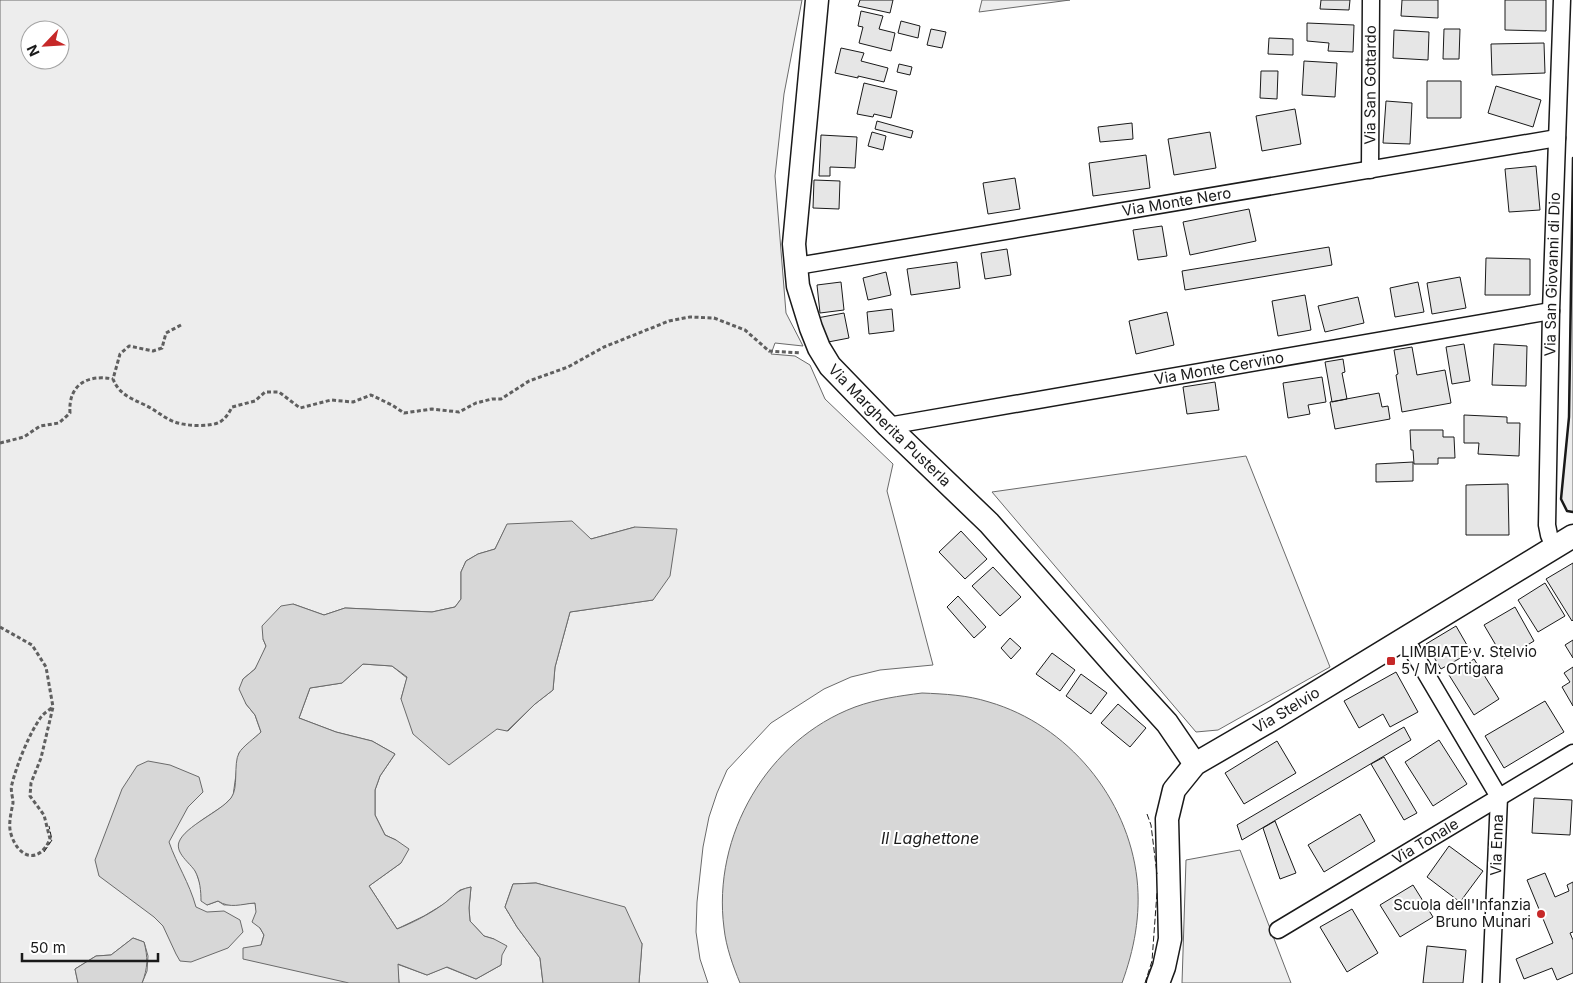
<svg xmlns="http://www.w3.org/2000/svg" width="1573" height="983" viewBox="0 0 1573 983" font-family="Inter,sans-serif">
<rect width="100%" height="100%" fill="#fff"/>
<path fill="#ededed" stroke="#6a6a6a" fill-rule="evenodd" d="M0,0H802L784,94L775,176L786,313L803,346L775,343L771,354L795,356L810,365L825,399L893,464L887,491L933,665L880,670L851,677L824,689L771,723L727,770L717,793L709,817L703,847L697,902L696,932L700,959L708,983H639L642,943L571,893L536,883L513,884L505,907L517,927L540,958L543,983H399L397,964L427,975L446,967L476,979L501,965L494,939L484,936L470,921L469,908L471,887L460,890L444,904L424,916L397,929L369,886L401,863L396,840L385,835L375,815V790L380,776L395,754L372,741L336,732L299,718L310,688L342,683L363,664L392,666L407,678L401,699L508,731L535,704L553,690L555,667L570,612L653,600L635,527L591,539L507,525L495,549L478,554L466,561L461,572V599L455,607L432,612L345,608L324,615L293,604L263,639L266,646L262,657L255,669L243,679L246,704L255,715L261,732L239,753L233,796L223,806L202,820L184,835L207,905L218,901L224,905L255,903L260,928L264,935L261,945L349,983H142L147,971L148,956L144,942L133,938L111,955L96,956L75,969L78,983H0ZM30,30H60V60H30Z
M982,0H1070L979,12Z
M1573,158V512L1567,511L1561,499L1569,417Z
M1246,456L1330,667L1218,730L1196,732L992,492Z
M1240,850L1291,983H1182L1186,860Z"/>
<path fill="#d7d7d7" stroke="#6a6a6a" d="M572,521L591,539L635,527L677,529L670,576L653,600L570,612L555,667L553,690L535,704L507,731L497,729L449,765L413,734L401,699L407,677L392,666L363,664L342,683L310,688L299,718L336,732L372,741L395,754L380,776L375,790V815L385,835L396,840L409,849L401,863L369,886L397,929C412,923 428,915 442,905C454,897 455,890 471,887L469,908L470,921L484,936L494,939L507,946L502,955L501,965L476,979L447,967L427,975L398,964L399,983H349L243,959V948L261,945L264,935L260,928L252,922L256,912L255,903C241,904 230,909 218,901L207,905L201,901C201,891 200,880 195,871C190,863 175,853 179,842C185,826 220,812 231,798C239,788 233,764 239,753C242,747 256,737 261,732L255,715L246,704L239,689L243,679L255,669L266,646L263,639L262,626L281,606L293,604L324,615L345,608L432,612L455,607L461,599V572L466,561L478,554L495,549L507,524Z
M922,693C945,694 967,695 989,702C1068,725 1128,798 1137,879C1141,915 1134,950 1122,983H740C733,966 726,947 724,928C712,836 767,740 855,707C877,699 899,696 922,693Z
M148,761L170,765L199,777L203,792L188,807L169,842C177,865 189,882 196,907L207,912L224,911L240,920L243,932L228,948L191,962L180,961L176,954L163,926L154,917L99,876L95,860L122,789L137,766Z
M536,883L625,907L642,944L639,983H543L540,958L517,927L505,907L513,884Z
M133,938L144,942C148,957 148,968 142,983H78L75,969L96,956L111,955Z"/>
<path fill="#e6e6e6" stroke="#1a1a1a" d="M860,0H893L890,13L858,6Z
M1321,0H1350L1349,10L1320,9Z
M1402,0H1438V18L1401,16Z
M1505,0H1546V31L1505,30Z
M861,11L883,16L879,29L895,33L891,51L859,43L863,27L858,26Z
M901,21L920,26L918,38L898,33Z
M1307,23L1354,25L1353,52L1328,51L1329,43L1307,41Z
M931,29L946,32L942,48L927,45Z
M1444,29H1460L1459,59H1443Z
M1394,30L1429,32L1428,60L1393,58Z
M1269,38L1293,39V55L1268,54Z
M1544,43L1545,73L1492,75L1491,44Z
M841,48L864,53L861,61L888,68L884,82L858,76V78L835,73Z
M1304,61L1337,63L1335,97L1302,95Z
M899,64L912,67L910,75L897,72Z
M1261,71H1278L1277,99L1260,98Z
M1427,81H1461V118H1427Z
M864,83L897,91L891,118L874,114L873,117L857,114Z
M1496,86L1541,100L1533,127L1488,113Z
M1386,101L1412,103L1410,144L1383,143Z
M1295,109L1301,144L1262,151L1256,116Z
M877,121L913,131L911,138L875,129Z
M1132,123L1133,139L1100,142L1098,127Z
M872,132L886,136L883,150L868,146Z
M1210,132L1216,168L1174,175L1168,139Z
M821,135L857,137L855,168L830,167V176H819Z
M1146,155L1150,188L1093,196L1089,163Z
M1536,166L1540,210L1509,212L1505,169Z
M1015,178L1020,209L988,214L983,183Z
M814,180L840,181L839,209L813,208Z
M1249,209L1256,241L1190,255L1183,222Z
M1162,226L1167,256L1138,260L1133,230Z
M1329,247L1332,265L1185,290L1182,271Z
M1007,249L1011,275L985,279L981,253Z
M1486,258L1530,259V295H1485Z
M957,262L960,288L911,295L907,269Z
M886,272L891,295L868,300L863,278Z
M1460,277L1466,308L1432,314L1427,283Z
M841,282L844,310L820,313L817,285Z
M1418,282L1424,312L1395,317L1390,288Z
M1305,295L1311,330L1278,336L1272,301Z
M1358,297L1364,323L1325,332L1318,306Z
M892,309L894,331L869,334L867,312Z
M1167,312L1174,345L1136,354L1129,321Z
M844,313L849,338L823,343L817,318Z
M1464,344L1470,381L1452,384L1446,347Z
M1494,344L1527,346L1526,386L1492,385Z
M1412,347L1417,375L1445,370L1451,403L1402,412L1396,375L1398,374L1394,350Z
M1343,359L1345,372L1342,373L1347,399L1332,402L1325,362Z
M1322,377L1326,402L1308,405L1310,414L1288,418L1283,383Z
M1215,382L1219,410L1187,414L1183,387Z
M1379,393L1382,407L1388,406L1390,419L1335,429L1330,402Z
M1464,415L1507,417V423H1520L1519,456L1478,454L1479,443H1464Z
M1410,430H1443V437H1454L1455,458H1438V464H1414L1413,450H1411Z
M1413,462V481L1376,482V464Z
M1508,484L1509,535H1466V485Z
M961,531L987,559L965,579L939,552Z
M1573,563V620L1572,621L1546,579Z
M993,567L1021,597L1000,616L972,586Z
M1545,583L1565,616L1538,632L1518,600Z
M958,596L986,627L974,638L947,607Z
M1515,607L1534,641L1504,659L1484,625Z
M1456,626L1471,652L1441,669L1426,644Z
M1010,638L1021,648L1011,659L1001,648Z
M1573,640V658L1565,645Z
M1052,653L1075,670L1060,691L1036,674Z
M1474,659L1499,699L1474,715L1449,675Z
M1573,667V706L1562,687L1570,682L1564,673Z
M1396,672L1418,712L1390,727L1383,714L1359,728L1344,701Z
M1081,674L1107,693L1091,714L1066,696Z
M1545,701L1564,732L1504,768L1485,736Z
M1118,704L1146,728L1130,747L1101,723Z
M1404,727L1411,740L1242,840L1237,825Z
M1439,740L1467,784L1433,806L1405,762Z
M1277,741L1296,773L1244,804L1225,773Z
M1384,757L1417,813L1404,820L1371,764Z
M1534,798L1572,800L1570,835L1532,833Z
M1360,814L1375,841L1324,872L1308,845Z
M1275,821L1296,873L1280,879L1263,828Z
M1449,846L1483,871L1460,902L1427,877Z
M1545,873L1555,897L1569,891L1567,885L1573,882V932L1570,933L1573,940V973L1557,980L1552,968L1524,979L1516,959L1553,943L1527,880Z
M1413,885L1433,917L1400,937L1380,905Z
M1352,909L1378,953L1347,972L1320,927Z
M1427,946L1466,950L1463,983H1423Z"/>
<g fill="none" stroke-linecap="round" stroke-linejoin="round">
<g stroke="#1a1a1a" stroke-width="19">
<g id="street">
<path id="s1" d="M1370,170L1371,0"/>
<path id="s2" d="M797,266L1557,138"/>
<path id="s3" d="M888,426L1551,311"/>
<path id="s4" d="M1554,547L1549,535L1547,525L1551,311L1562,0"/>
<path d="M1405,638L1499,797L1491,983"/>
<path id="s5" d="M1278,930L1573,753"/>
</g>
</g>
<g stroke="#1a1a1a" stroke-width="25">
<g id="secondary">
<path id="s6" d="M817,0L794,244L798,286L811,328L819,348L830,366L888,426L989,523L1116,667L1167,723L1195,764"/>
<path id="s7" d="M1158,983L1164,967L1170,939L1167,819L1174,790L1195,764L1276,717L1573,536"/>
</g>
</g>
<path stroke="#5f5f5f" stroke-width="3" stroke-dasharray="4 2.5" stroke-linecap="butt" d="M181,325L166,333L162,348L153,351L129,346L120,354L113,379C119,394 130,398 145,405C156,410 166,420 178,423C188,426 211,427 220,422C226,418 229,413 232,407L255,401L265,392H279L300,408L331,400L353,402L371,395L392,405L404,413L432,409L459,412L476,403L492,399H501L529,381L568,367L604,347L669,321L690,317L714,318L745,330L769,351L801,353
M0,443L24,437L40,426L59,423L70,413C68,385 87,374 113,379
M0,627L32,645L46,667L53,707L41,758L31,783L30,796L44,815L50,839C39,865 18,858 11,834C8,825 11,813 13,803C13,797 10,790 12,784C17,764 29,734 41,717C44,713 49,710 53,707"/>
<use href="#street" stroke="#fff" stroke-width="16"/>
<use href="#secondary" stroke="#fff" stroke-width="22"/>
<path stroke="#1a1a1a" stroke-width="1" stroke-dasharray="6 2.5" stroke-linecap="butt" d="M1147,814L1151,825L1157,874
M44,852L52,840L49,826
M1145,983L1152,961L1157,892"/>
<path stroke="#1a1a1a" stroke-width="2.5" d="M1573,158L1569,417L1561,499L1567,511L1573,512"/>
</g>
<g fill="#c62828" stroke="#fff" stroke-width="2">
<rect x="1386" y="656" width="10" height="10" rx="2.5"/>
<circle cx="1541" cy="914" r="5"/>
</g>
<g text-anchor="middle" stroke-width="4" stroke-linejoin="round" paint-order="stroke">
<g font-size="15" fill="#1a1a1a" stroke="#fff">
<text dy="5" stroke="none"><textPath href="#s1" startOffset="85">Via San Gottardo</textPath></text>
<text dy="5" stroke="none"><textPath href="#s2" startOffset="385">Via Monte Nero</textPath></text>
<text dy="5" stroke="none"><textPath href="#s4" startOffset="274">Via San Giovanni di Dio</textPath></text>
<text dy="5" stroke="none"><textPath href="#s3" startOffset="336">Via Monte Cervino</textPath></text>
<text dy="5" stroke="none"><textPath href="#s6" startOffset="458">Via Margherita Pusterla</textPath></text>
<text dy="5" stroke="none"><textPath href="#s7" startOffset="335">Via Stelvio</textPath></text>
<text dy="5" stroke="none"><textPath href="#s5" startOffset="172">Via Tonale</textPath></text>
<text transform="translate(1497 845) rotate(-88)" y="5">Via Enna</text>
</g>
<g font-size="15" fill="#1a1a1a" stroke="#fff" text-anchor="start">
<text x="1401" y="657">LIMBIATE v. Stelvio<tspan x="1401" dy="17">5 / M. Ortigara</tspan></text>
<text x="1531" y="910" text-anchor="end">Scuola dell'Infanzia<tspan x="1531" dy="17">Bruno Munari</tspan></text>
</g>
<g font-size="16" font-style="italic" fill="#1a1a1a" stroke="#fff">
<text x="930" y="844">Il Laghettone</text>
</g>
</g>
<g transform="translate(45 45) rotate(245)"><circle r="24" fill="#ffffff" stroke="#a3a3a3"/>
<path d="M0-4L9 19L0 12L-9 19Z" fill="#c62828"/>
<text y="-8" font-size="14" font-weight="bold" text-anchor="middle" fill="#1a1a1a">N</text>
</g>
<path d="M22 953v8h136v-8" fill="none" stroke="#1a1a1a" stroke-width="2.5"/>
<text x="30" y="953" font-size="15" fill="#1a1a1a" stroke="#ffffff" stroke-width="4" paint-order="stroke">50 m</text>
</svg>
